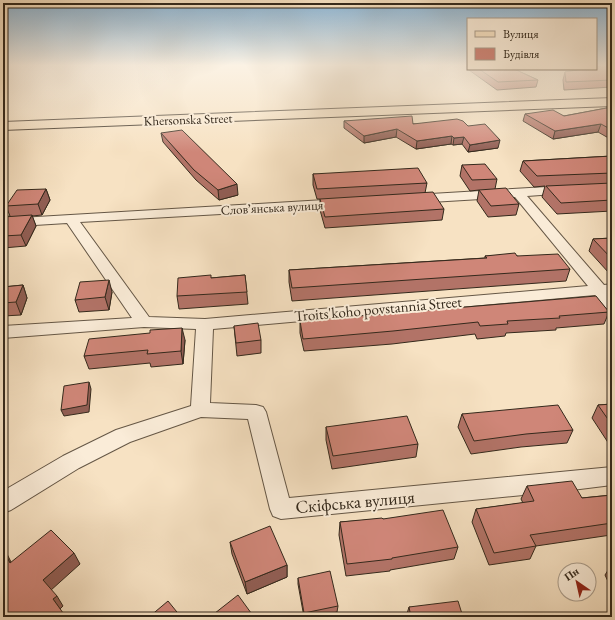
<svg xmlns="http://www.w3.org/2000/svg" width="615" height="620" viewBox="0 0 615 620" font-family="'EB Garamond',serif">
<rect width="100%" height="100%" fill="#f7e2c3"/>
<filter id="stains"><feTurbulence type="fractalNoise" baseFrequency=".005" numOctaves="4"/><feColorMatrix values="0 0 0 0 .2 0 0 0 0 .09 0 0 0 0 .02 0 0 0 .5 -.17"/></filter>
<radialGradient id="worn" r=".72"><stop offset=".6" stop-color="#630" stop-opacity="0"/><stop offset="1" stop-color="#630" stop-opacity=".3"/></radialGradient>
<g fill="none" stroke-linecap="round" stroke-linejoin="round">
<g stroke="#655746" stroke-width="2">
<path id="street" d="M564,186L568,187L570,190L568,193L527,196L604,285L612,284V310L606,308L595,295L213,329L210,403L256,405L263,407L266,412L289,498L612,467V485L564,491L281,519L273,516L270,509L248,419L201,417L130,442L79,468L11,510L3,513V491L63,456L116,430L191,406L196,329L144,327L3,338V326L132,318L67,223L3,227V219L341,199L345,200L347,203L345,206L341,207L80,222L149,317L205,319L588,286L515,197L414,203L410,202L408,199L410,196L414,195Z"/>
</g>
<g stroke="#34291c" stroke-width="2">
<path id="primary" d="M612,98V106L3,130V122Z"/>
</g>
<use href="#street" fill="#faecd8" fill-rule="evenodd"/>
<use href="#primary" fill="#f7e2c3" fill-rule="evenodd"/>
</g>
<path fill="#b27367" stroke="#34291c" d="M612,65V87L564,90L563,80L565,72Z
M469,69H514L538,80L536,87L497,90L469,70Z
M612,107V140L598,132L553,139L523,121L525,114L564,116Z
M344,121L468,126L498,148L468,152L462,144L453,145L451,144L416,149L396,137L364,143L344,128Z
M161,133L238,195L219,200L196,180L163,142Z
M612,156V211L557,214L542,197L545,186L534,187L520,171L523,161Z
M462,165L497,179L495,189L519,204L516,215L488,217L477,201L479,190L470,191L460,176Z
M313,174L427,183L425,193L444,209L442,220L325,228L320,210V199H317L313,185Z
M46,189L50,200L42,215L32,216L36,226L26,246L3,248V217L10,216L6,206Z
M612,238V272L609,273L589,251L593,239Z
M485,256H517L570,269L566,281L292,301L289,282V270L485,258Z
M245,275L248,304L179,309L177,296L211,278Z
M23,285L27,298L21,315L3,316V287Z
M112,292L109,310L79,312L75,300Z
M609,312L604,324L556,328V330L506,333L505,336L477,339L475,334L392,344L304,351L300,333V321Z
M234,326L261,340V353L237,356Z
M185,340L183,364L151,367L150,363L89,369L84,356Z
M612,404V443L609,444L592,418L598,405Z
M462,414L573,430L567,443L521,447L471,454L458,427Z
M326,427L418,444L416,457L332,469L326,440Z
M527,486L582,498L612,495V536L611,535L536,546L530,559L489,565L472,522L476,509L523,503L521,499Z
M383,519L458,547L454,559L390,570V571L346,576L339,535L340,522Z
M230,542L287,565V577L247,594L232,554Z
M612,564V590L605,575Z
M298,578L338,606L337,612L314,617H304L298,584Z
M409,607L463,617H406Z"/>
<path fill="#915e54" stroke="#34291c" d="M601,124L598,132L553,139L555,131Z
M397,129L396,137L364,143V136Z
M452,136L451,144L416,149L417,141Z
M464,137L462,144L453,145L454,138Z
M500,140L498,148L468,152L470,145Z
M237,184L238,195L219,200L218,190Z
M46,189L50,200L42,215L38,204Z
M32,215L36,226L26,246L21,235Z
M109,280L112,292L109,310L105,297Z
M23,285L27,298L21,315L16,302Z
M182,328L185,340L183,364L181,351Z
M89,382L91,389L89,412L64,416L61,410Z
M3,546L17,574L10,563L3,550Z
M74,553L80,564L50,591L43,580Z
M287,565V577L247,594L245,582Z
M57,596L63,606L60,609L53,599Z"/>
<path fill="#cf8678" stroke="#34291c" d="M604,65H612V80L566,82L565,72L583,69H596V67Z
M479,69H514L538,80L498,82Z
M612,107V130L601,124L555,131L525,114L553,110L564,116Z
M412,116L413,124L457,119L463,121L468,126L485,124L500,140L470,145L464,137L454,138L452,136L417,141L397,129L364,136L344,121Z
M182,130L237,184L218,190L194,170L161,133Z
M612,156V173L537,176L523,161Z
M485,164L497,179L472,180L462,165Z
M418,168L427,183L317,189L313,174Z
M612,183V200L561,203L546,186Z
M506,188L519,204L491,206L479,190Z
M46,189L38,204L6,206L17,190Z
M433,192L444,209L325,217L320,199Z
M32,215L21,235L3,236V217Z
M612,238V259L593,239Z
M515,253L517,256L558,254L570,269L292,288L289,270L487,258L485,256Z
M211,275V278L245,275L247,292L177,296L178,278Z
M109,280L105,297L75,300L80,282Z
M23,285L16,302L3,303V287Z
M596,296L609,312L559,316L560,318L507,321L508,324L480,326L478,322L393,331L303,339L300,321Z
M258,323L261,340L236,343L234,326Z
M182,328L181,351L147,354L148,350L84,356L89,339L150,333V330Z
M89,382L87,405L61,410L64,386Z
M612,404V425L598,405Z
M558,405L573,430L526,434L474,441L462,414Z
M407,416L418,444L333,456L326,427Z
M572,481L582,498L612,495V523L530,535L536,546L494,553L476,509L534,501L527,486Z
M443,510L458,547L392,558V559L347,564L340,522L382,518L383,519Z
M270,526L287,565L245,582L230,542Z
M51,530L74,553L43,580L57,596L53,599L66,617H3V550L10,563Z
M330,571L338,606L304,613L298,578Z
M238,595L254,617H210Z
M168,601L181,617H149Z
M458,601L463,617H411L409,607Z"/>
<linearGradient id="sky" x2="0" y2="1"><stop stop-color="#8cb7d8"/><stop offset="0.43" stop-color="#fbf2e4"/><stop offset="1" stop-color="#fbf2e4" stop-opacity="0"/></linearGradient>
<rect width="615" height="152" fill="url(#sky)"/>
<g text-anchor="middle" stroke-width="4" stroke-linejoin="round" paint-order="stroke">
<g font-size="13" fill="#34291c" stroke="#faecd8">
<text transform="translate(188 119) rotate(-2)" y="5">Khersonska Street</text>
<text transform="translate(272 207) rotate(-3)" y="5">Словʼянська вулиця</text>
</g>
<g font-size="15" fill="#34291c" stroke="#faecd8">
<text transform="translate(378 309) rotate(-5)" y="5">Troits'koho povstannia Street</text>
</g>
<g font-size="18" fill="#34291c" stroke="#faecd8">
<text transform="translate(355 502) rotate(-5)" y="6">Скіфська вулиця</text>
</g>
</g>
<rect width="615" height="620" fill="none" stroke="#f7e2c3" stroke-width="16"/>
<rect x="4" y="4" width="607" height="612" fill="none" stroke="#34291c" stroke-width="2"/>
<rect x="8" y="8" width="599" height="604" fill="none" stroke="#34291c"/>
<rect x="467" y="18" width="130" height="52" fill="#faecd8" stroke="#ab9e8d"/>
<rect x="475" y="31" width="20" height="6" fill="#f7e2c3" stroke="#ab9e8d"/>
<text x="503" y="38" font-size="12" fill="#34291c">Вулиця</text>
<rect x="475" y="48" width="20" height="12" fill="#cf8678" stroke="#ab9e8d"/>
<text x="503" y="58" font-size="12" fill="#34291c">Будівля</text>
<g transform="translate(577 582) rotate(326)"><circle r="19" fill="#faecd8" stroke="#ab9e8d"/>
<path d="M0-3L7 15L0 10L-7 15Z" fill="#8f2418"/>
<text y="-6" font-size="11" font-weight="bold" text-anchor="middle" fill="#34291c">Пн</text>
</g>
<rect width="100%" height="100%" filter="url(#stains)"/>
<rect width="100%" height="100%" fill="url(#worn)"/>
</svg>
